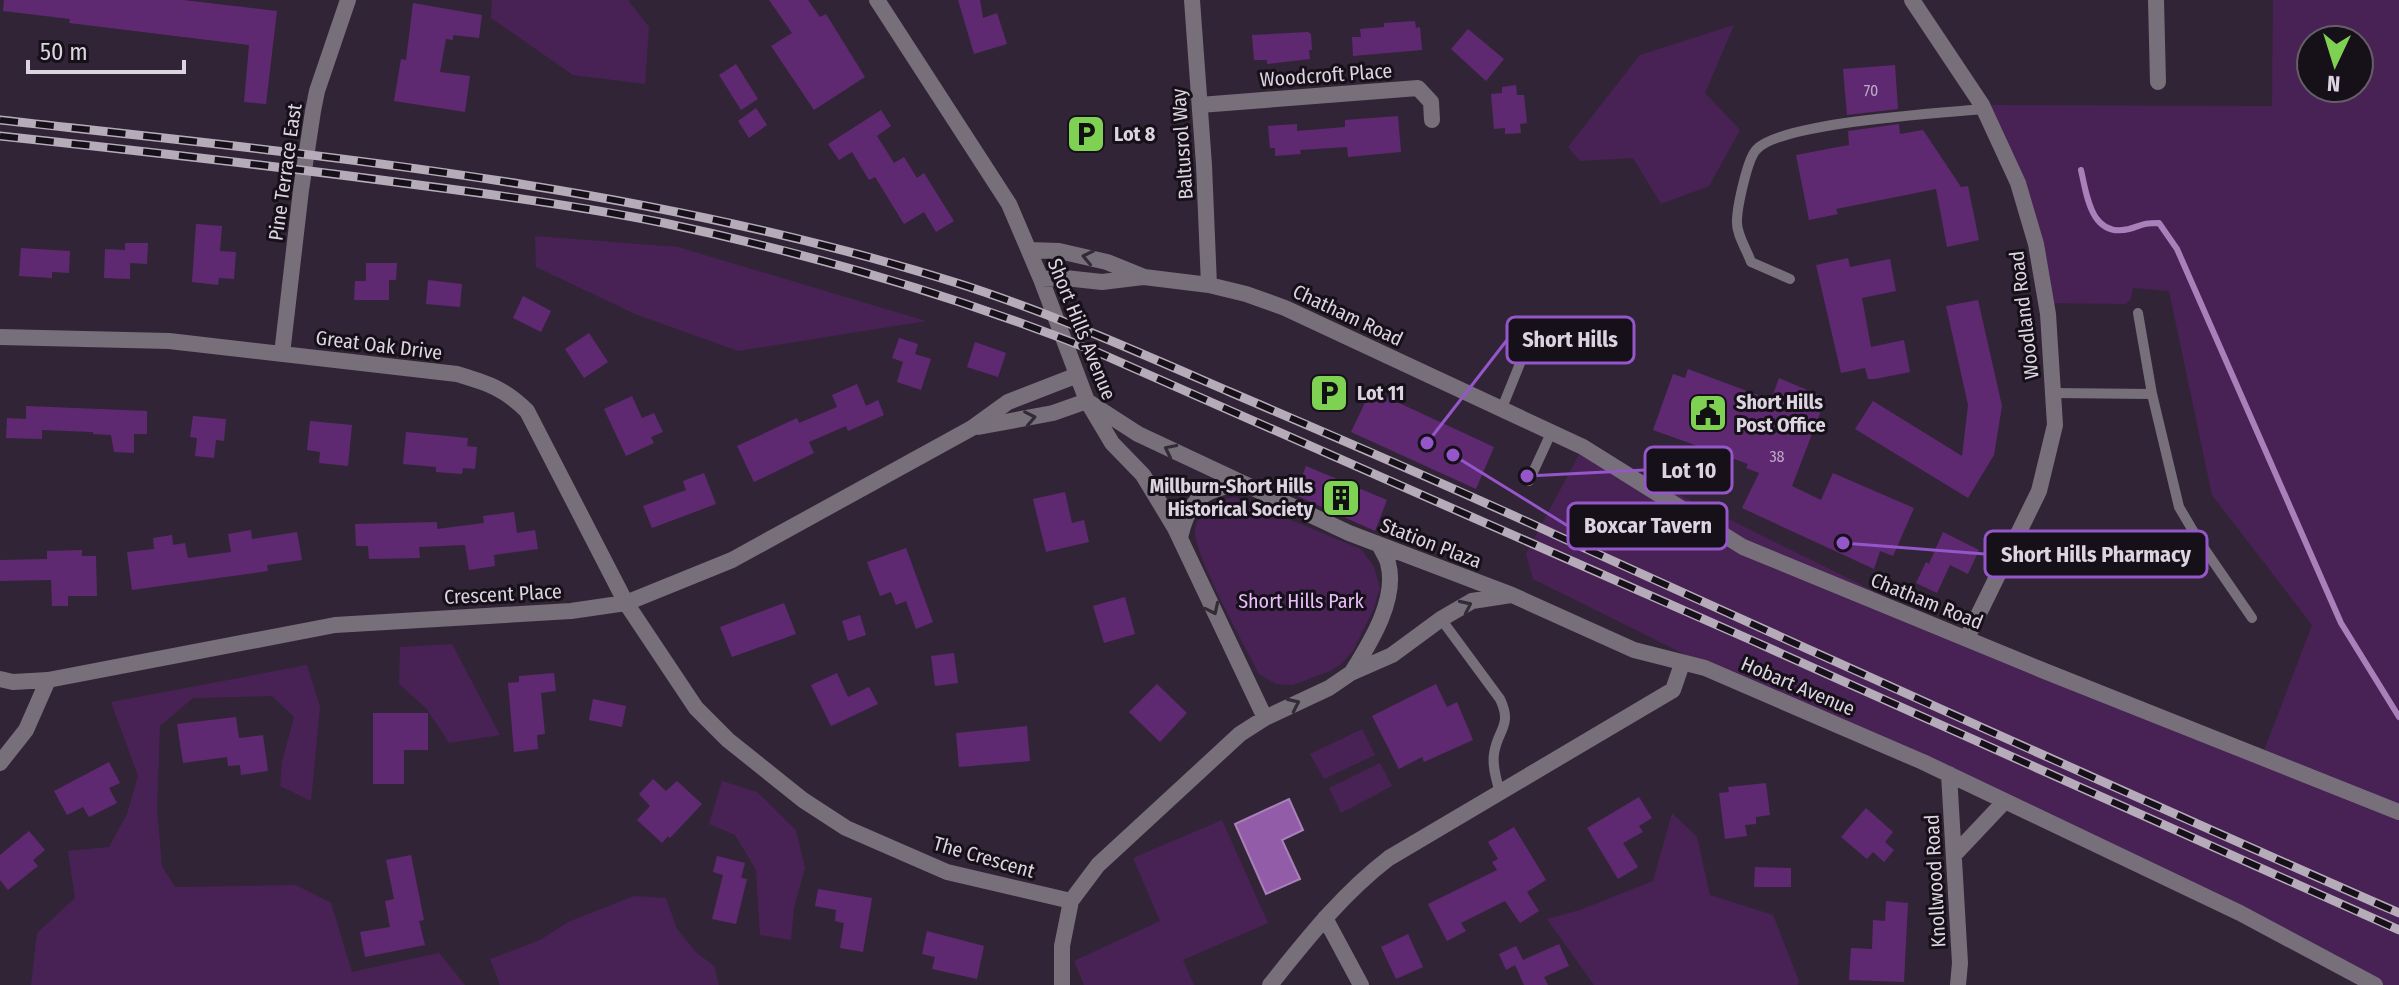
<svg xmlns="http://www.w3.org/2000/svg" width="2399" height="985" viewBox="0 0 2399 985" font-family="'Fira Sans Condensed',sans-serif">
<rect width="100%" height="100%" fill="#322437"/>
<path fill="#482255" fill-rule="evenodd" d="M492,0H628L649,27L645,84L573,75L491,18Z
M2273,0H2399V985H2378L1712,668L1533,579L1526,554L1583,447L1892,600L2262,756L2312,625L2212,495L2169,291L2133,288L2131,299L2126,304L2046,303L2036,244L1982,105L2272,106ZM2311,40H2359V88H2311Z
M1734,25L1705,93L1740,130L1709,186L1661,204L1633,158L1580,161L1568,147L1640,55Z
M535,236L678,247L926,321L738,351L635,314L536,267Z
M1235,497L1361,549L1374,567L1380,588L1374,608L1353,651L1340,665L1330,671L1293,685L1276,684L1259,674C1246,647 1193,554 1195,530C1197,510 1217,500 1235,497Z
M452,644L500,735L449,743L426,708L399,684L400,647Z
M307,665L320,707L311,801L280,786L282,762L294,717L272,696L193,698L160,726L157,810L162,866L175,887L296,885L331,903L352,972L439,953L465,985H31L37,933L75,898L68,851L109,847L127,814L138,776L111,702Z
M1362,729L1375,755L1324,779L1310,754Z
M1380,763L1392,786L1341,813L1329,788Z
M722,781L757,792L796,830L805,868L794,908L791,940L760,935L756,870L735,835L709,824Z
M1672,813L1697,837L1710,895L1773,915L1799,981L1798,985H1594L1547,919L1580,910L1653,881Z
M1222,820L1268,923L1183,960L1194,985H1084L1074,961L1160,921L1133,858Z
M634,896L666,898L677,929L697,953L714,966L719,985H500L490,959L540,940L568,922Z"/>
<path fill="#935ca8" stroke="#a980b9" stroke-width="2" d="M1289,799L1303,830L1282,840L1300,879L1266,894L1235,824Z"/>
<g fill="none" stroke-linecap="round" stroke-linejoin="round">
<path stroke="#a980b9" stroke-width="6" d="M2081,170C2087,196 2091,238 2129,229C2143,225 2142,223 2159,223L2177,249L2341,623L2399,717"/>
</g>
<path fill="#5f2972" d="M4,0H183L277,11L266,104L244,102L249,45L69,23L70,19L3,11Z
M769,0H808L820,17L826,14L865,77L814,110L771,46L792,33Z
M958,0H980L983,18L997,13L1007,44L974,54Z
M413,3L482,15L479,38L453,35V40L446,39L440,72L470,76L465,112L394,101L401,59L406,60Z
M1415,21L1416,28L1420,27L1422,50L1353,56L1352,37H1361L1360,29L1384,27V23Z
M1468,29L1504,59L1486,81L1451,49Z
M1308,32L1311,34L1312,50H1309L1310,59L1267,64V60H1254L1252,35Z
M736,64L758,99L741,110L719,75Z
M1895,65L1898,109L1847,115L1843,69Z
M1516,85L1517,95H1524L1527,123L1520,124L1521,133L1505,134V128L1494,129L1491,94L1502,93V87Z
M756,108L767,125L749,138L738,121Z
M881,110L891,126L877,136L894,163L904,157L917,178L924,173L954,221L936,232L924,212L904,224L875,177L869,180L852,152L839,160L828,144Z
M1398,116L1401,152L1348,157L1347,147L1300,150L1301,154L1275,156V148H1270L1268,126L1297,124V131L1345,127V120Z
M1899,124L1900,134L1923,130L1961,187L1968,186L1979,240L1947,247L1936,189L1836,209L1838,214L1809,220L1796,155L1849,145L1848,131Z
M196,224L222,226L220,251L236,252L234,279L219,278L218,285L192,282Z
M125,243H148L147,264L130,263V279L104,278L105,249L125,250Z
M21,248L70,251L69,273L52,272V278L19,276Z
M1848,258L1850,267L1890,259L1896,291L1862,298L1871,347L1904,340L1910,372L1875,379H1868L1865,368L1841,373L1816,265Z
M366,263H397L396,280H389V300H354L355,281H366Z
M428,280L462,284L460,307L426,304Z
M523,296L551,311L541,332L513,318Z
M1978,300L2002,406L1994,455L1968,498L1855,429L1873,401L1962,456L1968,405L1946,306Z
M589,333L608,362L584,378L565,349Z
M899,338L918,344L915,354L931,359L921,390L897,382L903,362L892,358Z
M975,342L1006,353L998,377L967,367Z
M1688,369L1771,400L1779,378L1826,398L1792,486L1821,500L1833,473L1914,508L1893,556L1880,551L1874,569L1742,508L1759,473L1746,468L1748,464L1653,430L1673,374L1685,378Z
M857,384L866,406L878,400L884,415L848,431L846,426L809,442L814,453L754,482L737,446L797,418L799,423L837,407L832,395Z
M1371,390L1494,447L1476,489L1351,432Z
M632,396L642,418L654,413L663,432L651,437L654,443L626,456L604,409Z
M26,406L147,411V434H134V453L114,452L111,435L93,434V432L42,430V439L6,438L7,418L26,419Z
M193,416L226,419L224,441L216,440L214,458L195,456L197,438L190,437Z
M310,421L352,425L348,466L319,463L320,452L307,450Z
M406,432L468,438L467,446L477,447L475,469L463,468L462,474L436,472V467L403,464Z
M1306,466L1387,500L1375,531L1295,495Z
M704,473L716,504L652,528L643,506L686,490L683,481Z
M1065,492L1072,523L1084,520L1089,542L1046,552L1033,499Z
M514,512L517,533L535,530L538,549L494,555L495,566L469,570L465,545L419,547L420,558L369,559L368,546H356L355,524L437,522V529L484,523L483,516Z
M251,530L252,539L297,532L302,560L267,565L268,571L132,590L127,552L154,549L153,538L172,535L173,545L185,543L188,558L231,552L228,534Z
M1943,532L1979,550L1968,574L1950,565L1937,593L1916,583L1926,562L1929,564Z
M906,548L933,622L916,629L906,601L896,605L891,592L880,596L867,562Z
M82,550V556H96L97,596H68V606H52L51,580L0,581V560L47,559V551Z
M1125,597L1135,634L1104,643L1093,606Z
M784,603L796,634L732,657L720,627Z
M860,615L866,635L848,641L842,621Z
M954,653L958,683L935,686L931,656Z
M554,673L556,691L541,693L545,734L537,735L538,749L514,752L508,683L519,682V676Z
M837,673L848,697L869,687L878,704L831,726L811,685Z
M1157,684L1187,713L1160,742L1129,712Z
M1436,684L1447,707L1457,702L1473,740L1424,762L1422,757L1399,769L1372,716Z
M593,699L626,706L622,727L589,720Z
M373,713H428V750H404V784H373Z
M236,717L239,738L263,735L268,771L241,775L240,765L228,766L227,757L183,763L177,724Z
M1027,726L1030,761L959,767L956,733Z
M109,762L120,783L109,788L117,803L89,817L83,807L67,815L54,791Z
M653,779L666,791L677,781L702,804L670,838L668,836L662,843L637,820L650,806L639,794Z
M1766,783L1770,815L1756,817V824L1745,825L1747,836L1725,839L1719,793L1729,792L1728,787Z
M1639,797L1652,818L1639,826L1643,832L1623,843L1638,867L1618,879L1587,828Z
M1866,808L1893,832L1885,842L1894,850L1884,862L1873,852L1867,859L1841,837Z
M1514,827L1546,880L1527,892L1539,911L1520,923L1505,901L1461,923L1466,931L1447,941L1428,904L1497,870L1492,862L1498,859L1488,842Z
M29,831L45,850L33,860L38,866L8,890L0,880V855Z
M411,855L424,920L419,921L425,945L365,957L360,932L390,927L385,901L394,899L386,860Z
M717,856L745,863L741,878L747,879L736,924L712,919L723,875L713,872Z
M1755,867L1791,868V887H1754Z
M818,889L872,898L863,952L840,948L844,923L835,921L836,910L815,906Z
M1886,901L1908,903L1904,982L1849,980L1851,948L1872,949L1873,920L1885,921Z
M927,931L984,946L977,979L932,969L935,957L922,954Z
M1408,934L1423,967L1396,979L1381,947Z
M1559,944L1569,966L1544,977L1548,985H1524L1515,965L1506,970L1499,954L1516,946L1523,960Z"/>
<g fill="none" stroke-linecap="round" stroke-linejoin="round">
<path stroke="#776f7a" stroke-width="10" d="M1790,279L1751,262C1747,250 1736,234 1737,221C1737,208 1747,160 1756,150C1780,122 1943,113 1984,109
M2138,313L2152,394
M2053,393L2152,394L2179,507L2199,541L2252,618
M1502,408L1521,361
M1529,481L1551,433
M1441,619L1500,699C1513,726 1497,730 1494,754C1492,767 1497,781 1500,793"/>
<path stroke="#776f7a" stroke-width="16" d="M877,0L1009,204L1041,279L1087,401L1112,443L1143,475L1175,528L1265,718
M1192,0L1204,165L1209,285
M1912,0L1982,105L2018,183L2036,244L2048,314L2055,425L2039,491L1967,638
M2156,0L2158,82
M1200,105L1418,88L1431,102L1432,120
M1029,250L1059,251L1107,262L1144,277L1209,285L1246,294L1285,308L1583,447L1743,547L2042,670L2399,812
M1041,279L1065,278L1102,282L1143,277
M0,337L169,341L457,374C487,383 504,388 527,411L626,603L696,708L728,740L803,800L846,828L947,872L1071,901
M282,354L301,190L313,111L317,91L348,0
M1087,401L1138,434L1349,533L1512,595L1634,650L1705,668L1923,762L2240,913L2375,985
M978,427L1053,413L1087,401
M1180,538C1188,501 1202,489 1239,484
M1352,672C1370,643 1398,599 1388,563C1387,558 1382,551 1380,546
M0,679L13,682L48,680L335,625L571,611L626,603L732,560L972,428L1008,402L1075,376
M0,763L26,730L48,680
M1949,774L1960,963L1958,985
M1954,855L2005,801
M1325,918L1361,985
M1062,985V946L1071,901L1098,865L1240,734L1265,718L1329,688L1351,673L1392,655L1441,619L1472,601L1511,595
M1270,985C1307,939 1342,894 1389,858L1673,690L1682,664"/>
<g stroke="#b5abb9" stroke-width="9">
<path id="rail" d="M0,120C324,156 645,185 957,283C1051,313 1140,353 1230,392C1340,439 1450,486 1558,536C1838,663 2118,790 2399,913
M0,136C142,151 284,167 426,186C505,196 585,207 664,223C812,254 957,296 1097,352L1751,640L2399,930"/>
</g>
<use href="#rail" stroke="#161019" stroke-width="6" stroke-dasharray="18" stroke-linecap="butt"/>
</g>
<defs><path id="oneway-chevron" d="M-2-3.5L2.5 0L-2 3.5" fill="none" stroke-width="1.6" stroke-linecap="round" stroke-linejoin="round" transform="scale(2)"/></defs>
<g stroke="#332c36">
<use href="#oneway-chevron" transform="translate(1088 257) rotate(-168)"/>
<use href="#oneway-chevron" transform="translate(1030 418) rotate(-11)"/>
<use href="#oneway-chevron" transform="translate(1170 450) rotate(-154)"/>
<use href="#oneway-chevron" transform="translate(1466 606) rotate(-25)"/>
<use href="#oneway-chevron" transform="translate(1213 609) rotate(65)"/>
<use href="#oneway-chevron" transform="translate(1294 704) rotate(-25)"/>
</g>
<defs>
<g id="parking-square" transform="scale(2)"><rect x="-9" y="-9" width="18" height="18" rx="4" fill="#7ed153" stroke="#161019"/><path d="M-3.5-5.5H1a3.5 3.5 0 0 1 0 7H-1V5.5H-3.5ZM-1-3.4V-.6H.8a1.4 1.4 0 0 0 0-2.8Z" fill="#111"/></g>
<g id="civic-square" transform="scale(2)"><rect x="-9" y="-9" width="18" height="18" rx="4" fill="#7ed153" stroke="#161019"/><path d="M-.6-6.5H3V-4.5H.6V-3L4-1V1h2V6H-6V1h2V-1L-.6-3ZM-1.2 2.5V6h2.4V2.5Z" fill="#111"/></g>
<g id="building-square" transform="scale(2)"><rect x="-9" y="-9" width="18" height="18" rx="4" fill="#7ed153" stroke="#161019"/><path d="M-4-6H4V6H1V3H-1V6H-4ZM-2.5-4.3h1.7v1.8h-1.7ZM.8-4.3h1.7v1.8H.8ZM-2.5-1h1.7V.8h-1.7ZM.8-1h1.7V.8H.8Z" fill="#111"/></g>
</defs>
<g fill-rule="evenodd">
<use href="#parking-square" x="1086" y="134"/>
<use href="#parking-square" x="1329" y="393"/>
<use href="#civic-square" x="1708" y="413"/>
<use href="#building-square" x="1341" y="498"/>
</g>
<g text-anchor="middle" stroke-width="6" stroke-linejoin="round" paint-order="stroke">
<g font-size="16" fill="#bea9c5">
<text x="1871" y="96">70</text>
<text x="1777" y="462">38</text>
</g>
<g font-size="20" fill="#ddd4e1" stroke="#161019">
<text transform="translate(1326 75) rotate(-4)" y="7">Woodcroft Place</text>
<text transform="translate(1182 144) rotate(-94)" y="7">Baltusrol Way</text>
<text transform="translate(285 172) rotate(-82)" y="7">Pine Terrace East</text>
<text transform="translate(1348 315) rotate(25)" y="7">Chatham Road</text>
<text transform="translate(2024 315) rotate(-97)" y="7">Woodland Road</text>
<text transform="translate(1082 329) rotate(68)" y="7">Short Hills Avenue</text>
<text transform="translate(379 345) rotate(7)" y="7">Great Oak Drive</text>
<text transform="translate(1431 543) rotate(21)" y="7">Station Plaza</text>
<text transform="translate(503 594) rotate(-3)" y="7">Crescent Place</text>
<text transform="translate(1927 601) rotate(22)" y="7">Chatham Road</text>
<text transform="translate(1798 686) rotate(23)" y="7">Hobart Avenue</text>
<text transform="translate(984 857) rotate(16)" y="7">The Crescent</text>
<text transform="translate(1935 881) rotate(-93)" y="7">Knollwood Road</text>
</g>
<g font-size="20" font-weight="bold" fill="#ddd4e1" stroke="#161019" text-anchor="start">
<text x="1114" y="141">Lot 8</text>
<text x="1357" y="400">Lot 11</text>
<text x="1736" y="409">Short Hills<tspan x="1736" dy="23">Post Office</tspan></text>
<text x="1313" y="493" text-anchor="end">Millburn-Short Hills<tspan x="1313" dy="23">Historical Society</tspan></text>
</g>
<g font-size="20" fill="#e9bdfb" stroke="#161019">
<text x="1301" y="608">Short Hills Park</text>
</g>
</g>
<path fill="none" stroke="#9456c8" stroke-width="3" d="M1427 443L1507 340M1527 476L1645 470M1453 455L1568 526M1843 543L1985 554"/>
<g fill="#9456c8" stroke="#161019" stroke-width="3">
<circle cx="1427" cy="443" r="8"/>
<circle cx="1527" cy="476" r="8"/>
<circle cx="1453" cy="455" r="8"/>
<circle cx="1843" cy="543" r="8"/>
</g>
<g fill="#161019" stroke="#9456c8" stroke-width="3">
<rect x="1507" y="317" width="127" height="46" rx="8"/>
<rect x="1645" y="447" width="87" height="46" rx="8"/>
<rect x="1568" y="503" width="159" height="46" rx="8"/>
<rect x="1985" y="531" width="222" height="46" rx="8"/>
</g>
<g font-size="22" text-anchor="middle" font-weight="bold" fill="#ddd4e1">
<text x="1570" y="347">Short Hills</text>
<text x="1689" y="478">Lot 10</text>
<text x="1648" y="533">Boxcar Tavern</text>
<text x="2096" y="562">Short Hills Pharmacy</text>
</g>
<g transform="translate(2335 64) rotate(184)"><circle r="38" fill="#161019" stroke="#665e69" stroke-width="2"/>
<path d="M0-6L14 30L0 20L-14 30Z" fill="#7ed153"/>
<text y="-12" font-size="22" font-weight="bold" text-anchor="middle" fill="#ddd4e1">N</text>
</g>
<path d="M28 60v12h156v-12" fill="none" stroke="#ddd4e1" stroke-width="4"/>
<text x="40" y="60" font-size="24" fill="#ddd4e1" stroke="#161019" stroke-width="6" paint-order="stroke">50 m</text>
</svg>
